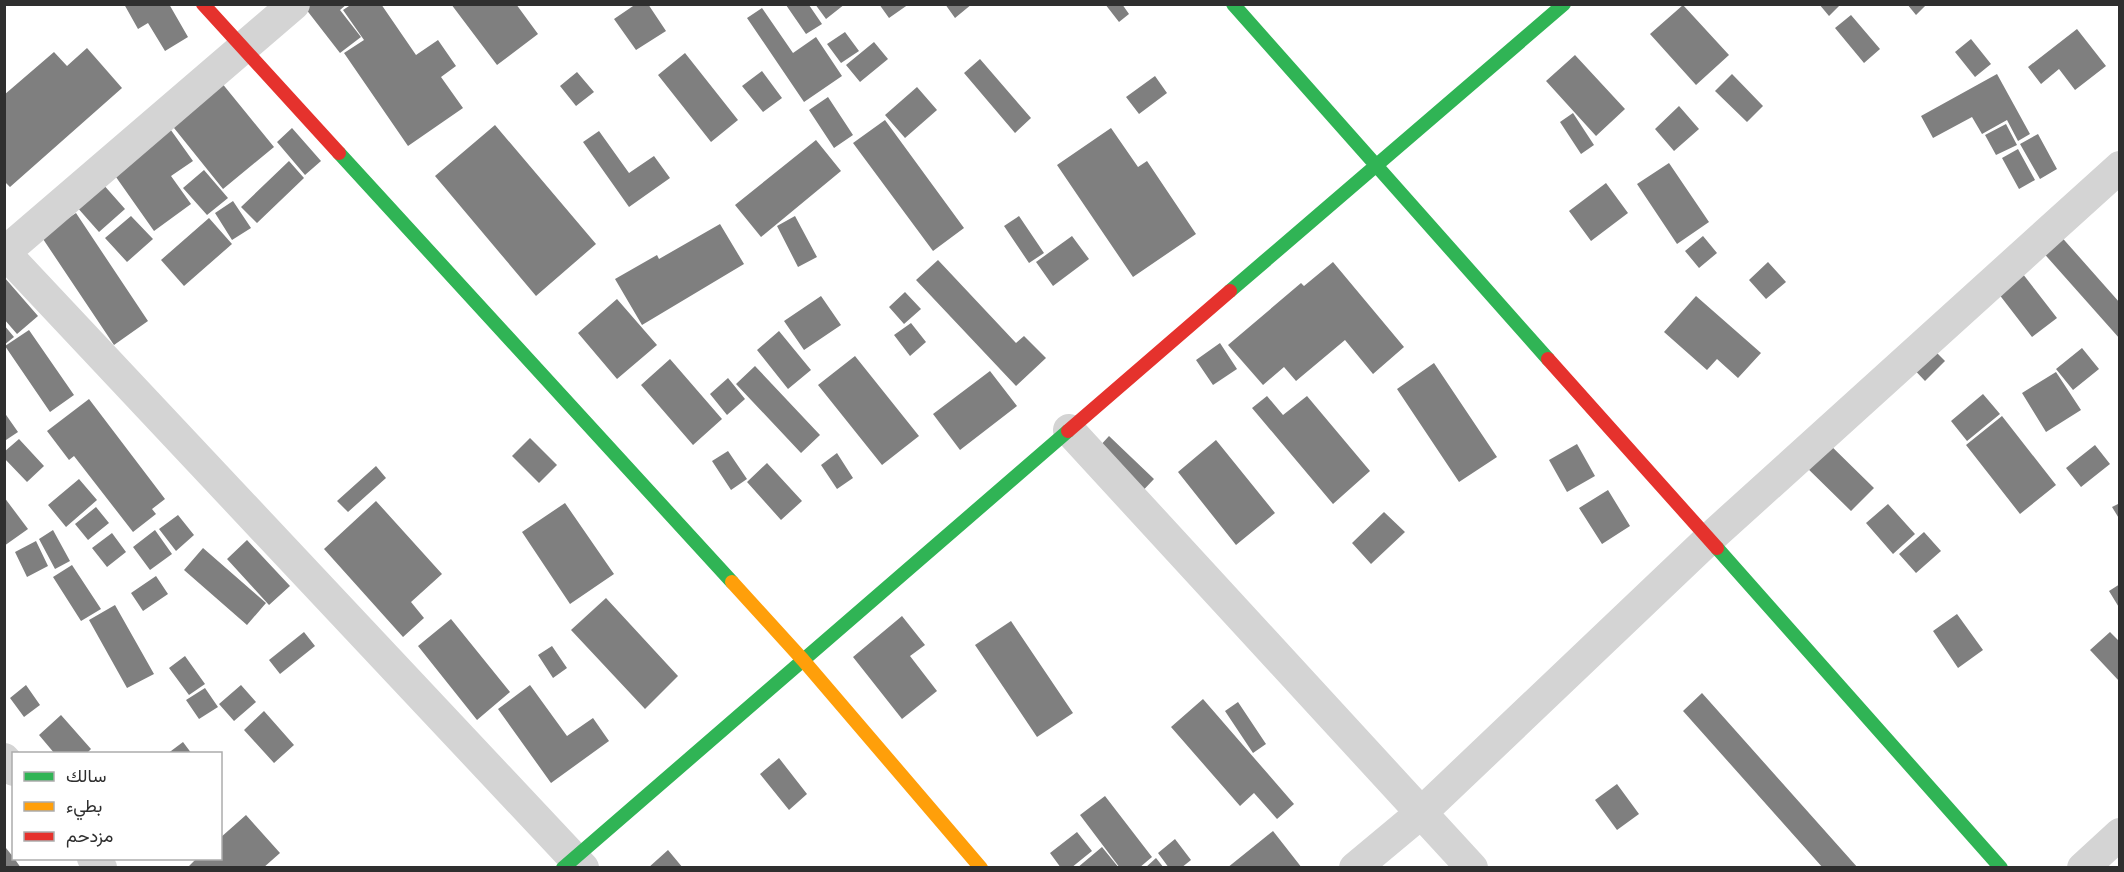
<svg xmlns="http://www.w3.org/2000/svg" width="2124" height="872" viewBox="0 0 2124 872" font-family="'PT Sans Narrow',Vazirmatn,sans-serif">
<rect width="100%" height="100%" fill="#fff"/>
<path fill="#7f7f7f" d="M124,4H169L188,37L165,51L148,23L138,29Z
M302,4H347L340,10L361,37L340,53Z
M352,4H381L416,55L438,40L456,66L441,77L463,108L408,146L344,53L364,40L343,10Z
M451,4H516L538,34L497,65Z
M636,4H648L666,31L636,50L614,19Z
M815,4H845L826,19Z
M879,4H909L889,18Z
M945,4H972L955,18Z
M1105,4H1122L1129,14L1119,22Z
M1819,4H1841L1829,16Z
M1907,4H1927L1916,15Z
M786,5H809L822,24L806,34Z
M1683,5L1729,55L1696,85L1650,34Z
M762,8L793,53L816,37L842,76L804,102L747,18Z
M1851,15L1880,49L1864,63L1835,28Z
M2077,29L2106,66L2075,90L2059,69L2041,84L2028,67Z
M845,32L859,51L841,63L827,44Z
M1971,39L1991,64L1975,77L1955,52Z
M874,42L888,59L860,82L846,65Z
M87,48L122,88L10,187L4,181V95L54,52L67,66Z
M685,53L738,120L711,142L658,75Z
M1575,55L1625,109L1596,136L1546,81Z
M980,59L1031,118L1015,133L964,73Z
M762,71L782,98L763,112L742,86Z
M577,72L594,92L576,106L560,86Z
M1732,74L1763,106L1747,122L1715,91Z
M1997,74L2030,134L2018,141L2007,120L1982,134L1972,117L1933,138L1921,116Z
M1155,76L1167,93L1139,114L1126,97Z
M221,82L274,147L223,189L170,123Z
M917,87L937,110L905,138L885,115Z
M828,97L853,135L834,148L809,110Z
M1679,106L1699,129L1674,151L1655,129Z
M1573,113L1594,145L1581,154L1560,122Z
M163,119L193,161L171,176L191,204L154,231L104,160Z
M885,120L964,228L933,251L853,143Z
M2006,124L2017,145L1996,155L1985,135Z
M495,125L596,244L536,296L435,176Z
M292,128L321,161L305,175L277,142Z
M1111,128L1138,167L1147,161L1196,234L1133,277L1057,165Z
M599,131L629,173L654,156L670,178L629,207L583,142Z
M2038,134L2057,169L2040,179L2020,144Z
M816,140L841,171L761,237L735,205Z
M2018,149L2035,180L2019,189L2002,158Z
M289,161L304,178L257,223L241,207Z
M1669,163L1709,222L1677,244L1637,184Z
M204,170L228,198L207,215L183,188Z
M102,183L125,209L99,232L76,206Z
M1606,183L1628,213L1591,241L1569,211Z
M233,201L251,228L232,240L215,213Z
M76,213L148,321L114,345L41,236Z
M131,216L153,239L127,262L105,238Z
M795,216L817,257L798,267L777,226Z
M1019,216L1044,253L1029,263L1004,226Z
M209,218L232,244L184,286L161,260Z
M720,224L744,264L642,325L615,279L657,255L659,259Z
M2058,233L2120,303V339L2040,249Z
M1072,236L1089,259L1053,286L1036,262Z
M1703,236L1717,253L1699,268L1685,251Z
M938,260L1016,343L1024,336L1046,358L1016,386L916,280Z
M1333,262L1404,347L1373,374L1345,340L1296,381L1284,367L1263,385L1228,345L1301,283L1304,286Z
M1768,262L1786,282L1766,299L1749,280Z
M2019,269L2057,318L2032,337L1995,289Z
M4,277L38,316L17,334L4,319Z
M905,292L921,309L904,324L889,307Z
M821,296L841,325L804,350L784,321Z
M1696,296L1761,353L1738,378L1717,359L1707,370L1664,332Z
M617,299L657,345L617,379L578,333Z
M911,323L926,342L910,356L894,335Z
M4,325L14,337L4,345Z
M29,330L74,395L50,412L5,346Z
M779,331L811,370L788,389L757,350Z
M1220,343L1237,369L1213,385L1196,360Z
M1928,344L1945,361L1925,381L1908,363Z
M2082,348L2099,369L2073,390L2056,369Z
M855,356L919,436L882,465L818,385Z
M670,359L722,419L693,445L641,385Z
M1434,363L1497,457L1459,482L1397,389Z
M755,366L820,435L801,453L736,384Z
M990,371L1017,406L960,450L933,414Z
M2056,372L2081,410L2046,432L2022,393Z
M728,378L745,399L727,415L710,394Z
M1983,394L2000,414L1967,441L1951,421Z
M1267,396L1283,415L1307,396L1370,471L1333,504L1252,408Z
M89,399L165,499L152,509L156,514L133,532L74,456L69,460L47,431Z
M4,412L18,432L6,440L4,437Z
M2002,416L2056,485L2020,514L1966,445Z
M1109,436L1154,479L1133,501L1088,459Z
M530,438L557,465L539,483L512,456Z
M1823,438L1874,488L1851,511L1800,461Z
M19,439L44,466L27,482L4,458V452Z
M1216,440L1275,513L1236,545L1178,472Z
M1577,444L1595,476L1567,492L1549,460Z
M2095,445L2110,464L2081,487L2066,468Z
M728,451L747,479L731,490L712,461Z
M837,453L853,478L837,489L821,465Z
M767,463L802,501L781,520L747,482Z
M376,466L386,478L348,512L337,501Z
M79,479L97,500L66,527L48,505Z
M1608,490L1630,526L1602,544L1579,508Z
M4,497L28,529L4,546Z
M376,501L442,574L411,602L424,618L403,637L324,549Z
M565,503L614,574L570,604L522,532Z
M2120,503V520L2112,507Z
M1888,504L1915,534L1893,554L1866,523Z
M96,507L109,523L88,540L75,524Z
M1384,512L1405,532L1371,564L1352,543Z
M178,515L194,535L176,551L159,529Z
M53,530L70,561L55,569L39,539Z
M155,530L172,554L150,570L133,547Z
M1924,532L1941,551L1916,573L1899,554Z
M112,533L126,552L107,567L92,548Z
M247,540L290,586L269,605L227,559Z
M36,541L48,566L27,577L15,552Z
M203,548L266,603L247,625L184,570Z
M72,565L101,609L81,621L53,577Z
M156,576L168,594L143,611L131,593Z
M2120,584V609L2109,591Z
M606,598L678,676L645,709L571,630Z
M115,605L154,674L127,688L89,620Z
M1957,614L1983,650L1958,668L1933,631Z
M902,616L925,645L910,656L937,691L902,719L853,657Z
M451,619L510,692L477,720L418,646Z
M1011,621L1073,713L1037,737L975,645Z
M304,632L315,646L280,674L269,660Z
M2110,632L2120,642V682L2090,650Z
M552,646L567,668L553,678L538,655Z
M185,656L205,684L189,695L169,668Z
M26,685L40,705L24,717L10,698Z
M241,685L256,702L234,721L219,704Z
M530,685L567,736L593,718L609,741L551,783L498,709Z
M205,688L218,707L199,719L186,700Z
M1702,693L1858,868H1823L1683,711Z
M1203,699L1294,804L1277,819L1254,793L1240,806L1171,727Z
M1238,702L1266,744L1253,753L1225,711Z
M264,711L294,745L274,763L244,730Z
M61,715L91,749L86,754H55L39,735Z
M183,742L192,754H167Z
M779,758L807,794L789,810L760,774Z
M1617,784L1639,814L1617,830L1595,800Z
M1105,796L1152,857L1139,868H1120L1080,815Z
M246,815L280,853L263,868H187L197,858H220V838Z
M1273,831L1302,868H1227Z
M1077,832L1092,851L1071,868H1061L1050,853Z
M1175,839L1191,860L1181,868H1169L1158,853Z
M1102,847L1119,868H1077Z
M6,848L14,858L21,868H4V849Z
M668,850L683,868H648Z
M1156,858L1164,868H1145Z"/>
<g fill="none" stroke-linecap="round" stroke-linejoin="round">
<path stroke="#d4d4d4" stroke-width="32" d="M4,253L294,4
M5,253L583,868
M1069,430L1472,868
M4,759L14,770
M93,858L101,868
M1355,868L1421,813L1709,539L2120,167
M2083,868L2120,834"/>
<path stroke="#30b455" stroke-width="14" d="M1233,4L1548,359
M339,153L732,582
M1230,291L1564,4
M1717,548L2001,868
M563,868L1068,431"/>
<path stroke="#ff9f0a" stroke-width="14" d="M732,582L803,660L981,868"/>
<path stroke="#e5322d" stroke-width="14" d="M203,4L339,153
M1548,359L1717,548
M1068,431L1230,291"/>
</g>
<rect width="2124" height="872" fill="none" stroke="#2f2f2f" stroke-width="12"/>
<rect x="12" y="752" width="210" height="108" fill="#ffffff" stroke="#acacac" stroke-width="1.5"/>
<rect x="24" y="772" width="30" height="9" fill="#30b455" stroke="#acacac" stroke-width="1.5"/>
<text x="66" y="782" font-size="18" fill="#2f2f2f">سالك</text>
<rect x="24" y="802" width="30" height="9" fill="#ff9f0a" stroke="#acacac" stroke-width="1.5"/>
<text x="66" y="812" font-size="18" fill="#2f2f2f">بطيء</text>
<rect x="24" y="832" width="30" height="9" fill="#e5322d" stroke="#acacac" stroke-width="1.5"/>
<text x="66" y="842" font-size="18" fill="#2f2f2f">مزدحم</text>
</svg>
